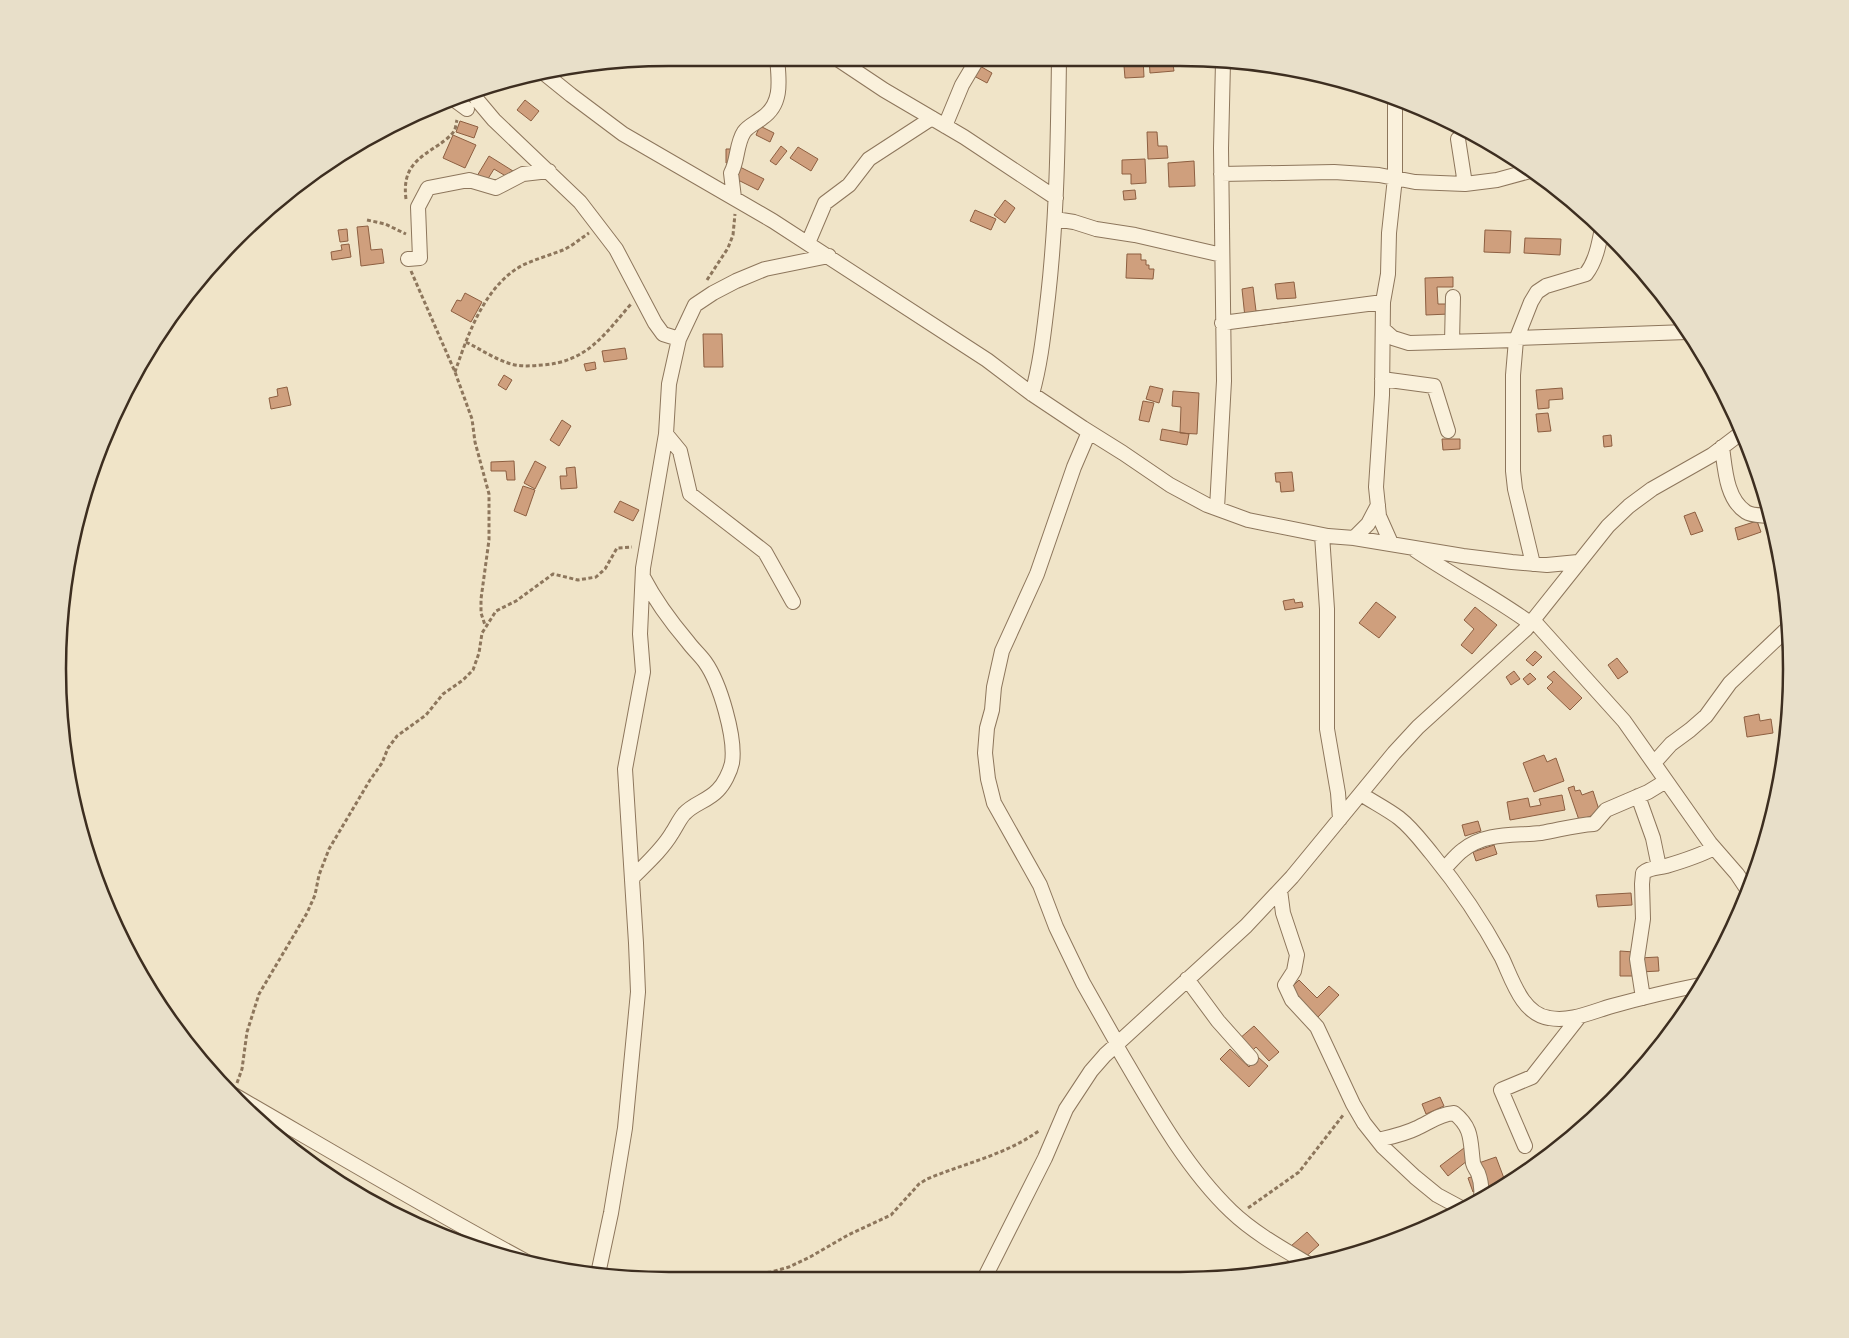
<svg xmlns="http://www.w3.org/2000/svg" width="1849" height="1338" viewBox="0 0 1849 1338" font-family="Literata,serif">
<rect width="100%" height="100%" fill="#f0e4c8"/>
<path fill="#cf9f7d" stroke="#8d5f41" d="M1136,58H1143L1144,77L1125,78L1124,66L1136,65Z
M1149,58H1172L1174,71L1150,73Z
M980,66L992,73L987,83L974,76Z
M525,100L539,111L531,121L517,110Z
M460,121L478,127L474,138L456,132Z
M760,126L774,133L770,142L756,135Z
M1147,132H1157L1158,146H1167L1168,158L1148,159Z
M453,135L476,145L465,168L443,158Z
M781,146L787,151L776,165L770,161Z
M798,147L818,159L811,171L790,158Z
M726,149H734L735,163H726Z
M489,156L513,171L509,178L494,169L486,182L477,176Z
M1145,159L1146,183L1131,184V174H1122V160Z
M1194,161L1195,186L1169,187L1168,163Z
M738,166L764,179L758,190L732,177Z
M1135,190L1136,199L1124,200L1123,191Z
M1005,200L1015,208L1005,223L994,215Z
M975,210L996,219L991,230L970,221Z
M368,226L371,250L382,249L384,263L361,266L357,227Z
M347,229L348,241L340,242L338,230Z
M1485,230L1511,231L1510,253L1484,252Z
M1525,238L1561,239L1560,255L1524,253Z
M349,244L351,257L332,260L331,252L342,250L341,245Z
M1127,254H1141V260H1146V265H1149V269H1154L1153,279L1126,278Z
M1453,277V287H1437L1438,304H1449V314L1426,315L1425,278Z
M1294,282L1296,298L1277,299L1275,284Z
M1253,287L1256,311L1292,307L1294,321L1246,327L1242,289Z
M465,293L482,302L471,322L451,311L457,300L461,301Z
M703,334H722L723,367H704Z
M625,348L627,359L604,362L602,351Z
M595,362L596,369L586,371L584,364Z
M504,375L512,380L506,390L498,385Z
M1150,386L1163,389L1159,403L1146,399Z
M287,387L291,405L271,409L269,398L278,396L277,389Z
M1562,388L1563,399L1549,400V408L1538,409L1536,390Z
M1173,391L1199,393L1197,434L1180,433L1181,407L1172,406Z
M1143,401L1154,403L1149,422L1139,420Z
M1548,413L1551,431L1538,432L1536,414Z
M562,420L571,426L559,446L550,440Z
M1162,429L1189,434L1187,445L1160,440Z
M1611,435L1612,446L1604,447L1603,436Z
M1442,439H1460V449L1443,450Z
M514,461L515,480H507L506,471H491V462Z
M535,461L546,467L535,489L524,483Z
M575,467L577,488L561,489L560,476H567L566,468Z
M1292,472L1294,491L1281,492L1280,482H1276L1275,473Z
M1760,478L1767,506H1762Z
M523,486L535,490L526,516L514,511Z
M620,501L639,510L633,521L614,512Z
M1695,512L1703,531L1691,535L1684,516Z
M1757,521L1761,532L1738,540L1735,528Z
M1294,599L1295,603L1302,602L1303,607L1285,610L1283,601Z
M1376,602L1396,617L1379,638L1359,623Z
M1475,607L1497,625L1472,654L1461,645L1474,629L1464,620Z
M1535,651L1542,657L1533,666L1526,660Z
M1617,658L1628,672L1618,679L1608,665Z
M1514,671L1520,679L1511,685L1506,677Z
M1554,671L1582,698L1570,710L1547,688L1553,682L1547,677Z
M1530,673L1536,679L1528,685L1523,679Z
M1759,714L1760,721L1771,719L1773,733L1747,737L1744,717Z
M1544,755L1547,762L1556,758L1564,781L1534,792L1523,763Z
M1574,786L1575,791L1580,790L1582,795L1593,791L1600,813L1579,820L1568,788Z
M1562,795L1565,810L1510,820L1507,802L1528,798L1530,807L1541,805L1539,799Z
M1478,821L1481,831L1465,836L1462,825Z
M1494,845L1497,854L1476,861L1473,852Z
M1631,893L1632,905L1598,907L1596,895Z
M1620,951L1634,952L1633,976H1620Z
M1658,957L1659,971L1640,972L1639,958Z
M1299,980L1317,998L1329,986L1339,995L1318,1017L1289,990Z
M1254,1026L1279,1052L1269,1061L1256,1047L1251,1052L1239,1039Z
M1230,1049L1249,1067L1258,1057L1268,1066L1249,1087L1220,1059Z
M1440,1097L1444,1106L1426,1114L1422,1104Z
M1464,1148L1472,1157L1448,1176L1440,1166Z
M1496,1157L1505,1181L1484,1195L1482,1188L1473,1192L1468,1178L1477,1175L1473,1165Z
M1307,1232L1319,1245L1303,1259L1291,1246Z"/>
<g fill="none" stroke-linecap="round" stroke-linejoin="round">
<g stroke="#8d765c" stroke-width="16">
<path id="minor" d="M836,58L884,90L964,137L1056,198
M545,74L571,95L623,134L773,221L987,360L1032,394L1083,428L1123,453L1170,485L1207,505L1248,520L1328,536L1354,538L1463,556L1512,562L1547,565L1578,562
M473,91L478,101L494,120L580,202L616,249L655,323L663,334L679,339
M452,98L467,109
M945,126L962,85L978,58
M1458,139L1465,184
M1221,174L1334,172L1379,175L1415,182L1465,184L1497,180L1530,171
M734,198L731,173C738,161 736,144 744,132C748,126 756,123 762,118C783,104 779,80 777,58
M1055,219L1074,222L1096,229L1135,235L1222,255
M808,243L825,203L849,185L869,159L932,118
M408,259L420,258L418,207L428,188L469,180L496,188L523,174L549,171
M1222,323L1383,302
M1384,330L1393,338L1409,343L1516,340
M1516,338L1687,332
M1452,342L1453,297
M1382,379L1434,386L1448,431
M1032,394C1041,362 1044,330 1048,297C1057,217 1058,138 1059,58
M1089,432L1074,467L1037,574L1002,651L994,687L992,710L987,728L985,753L988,779L994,803L1040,885L1056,927L1083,983L1117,1043
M666,434L680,451L690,494L765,552L793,602
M1722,447C1725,468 1726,499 1746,512C1752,516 1762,515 1769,516
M1217,508L1224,381L1221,148L1223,62
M1322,535L1327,609V729L1338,793L1340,819
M1354,538L1368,524L1378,505
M1391,543L1379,516L1376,487L1382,395L1383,302L1388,274L1389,233L1395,178V98
M1415,550C1453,576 1493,596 1530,623
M1533,564L1515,489L1513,471V375L1516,340L1531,302L1537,292L1546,286L1586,274C1596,261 1599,244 1602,228
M1533,620L1624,721L1710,843L1737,874L1747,889
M1654,763L1671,744L1690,730L1706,716L1730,683L1788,628
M1361,794C1373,802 1387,809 1399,818C1412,828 1422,842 1432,854C1459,887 1482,921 1502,958C1512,979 1522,1014 1549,1018C1571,1022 1591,1012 1612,1006C1641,998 1670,991 1700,985
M1638,796L1653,838L1659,867
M1444,869C1450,863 1456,855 1463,850C1486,832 1514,836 1541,833C1559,830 1575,825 1594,824L1606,810L1648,792L1666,781
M632,878C646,864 662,850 672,833C676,827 679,820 684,814C694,803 708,801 718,790C724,784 730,772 732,763C736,738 720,683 705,662C700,655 693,649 688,642C671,622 655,600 643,577
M1280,890L1283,913L1297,955L1294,971L1285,985L1292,1000L1317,1027L1353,1104L1364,1123L1383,1147L1415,1177L1437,1195L1463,1209
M1187,979L1218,1021L1251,1058
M1643,998L1637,959L1643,919L1642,884L1643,873C1650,867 1658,868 1666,866C1683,861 1699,856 1714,848
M1116,1045C1149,1101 1184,1166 1231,1211C1254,1233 1283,1249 1310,1265
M234,1095C331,1151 428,1209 527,1262
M1378,1140C1391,1137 1405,1134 1417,1128C1430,1122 1440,1114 1454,1113C1473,1128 1470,1141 1473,1163C1474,1167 1476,1169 1478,1173C1481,1181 1482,1189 1481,1197
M1525,1146L1501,1090L1532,1077L1579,1017
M598,1274L611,1213L625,1128L638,992L636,943L625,769L643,672L640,634L643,568L666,434L669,384L679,339L695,305L713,293L736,281L765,269L829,256
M985,1277L1045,1158L1066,1109L1091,1071L1105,1055L1246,926L1292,877L1394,753L1418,727L1526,629L1608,526L1629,506L1652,489L1712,455L1741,433"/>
</g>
<path stroke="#8d765c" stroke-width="3" stroke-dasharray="4 2.5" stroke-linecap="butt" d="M406,199C402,168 417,159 440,144C444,141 451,136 454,131C456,128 456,123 457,120
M367,220L385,224L406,234
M411,271L455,372L472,419L475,442L489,494V540L481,599V613L485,625
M707,280L728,248L733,235L735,214
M466,342C480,349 493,358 508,363C519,367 531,366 542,365C587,362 604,335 631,304
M455,372C468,334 485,285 523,265C536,259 550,255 563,250C572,246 580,239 589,233
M237,1083L242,1069L247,1032L259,994L307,913L315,895L319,875L329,849L370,780L382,763L388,748L397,736L426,715L443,694L463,680L473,670L479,653L482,633L496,611L516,601L553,574L578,580L596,577L605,569L617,548L632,547
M1248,1208L1299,1172L1344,1114
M729,1279L771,1272L789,1267L810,1257L848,1235L891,1215L919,1184L927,1179C965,1163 1006,1155 1040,1130"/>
<use href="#minor" stroke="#faf1dc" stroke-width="14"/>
</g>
<path d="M0 0H1849V1338H0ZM669 66H1180A603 603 0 0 1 1783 669V669A603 603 0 0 1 1180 1272H669A603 603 0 0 1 66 669V669A603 603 0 0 1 669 66Z" fill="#e8dfc9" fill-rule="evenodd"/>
<path fill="none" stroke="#3d2e20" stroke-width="2.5" d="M669 66H1180A603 603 0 0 1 1783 669V669A603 603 0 0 1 1180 1272H669A603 603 0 0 1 66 669V669A603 603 0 0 1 669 66Z"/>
</svg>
